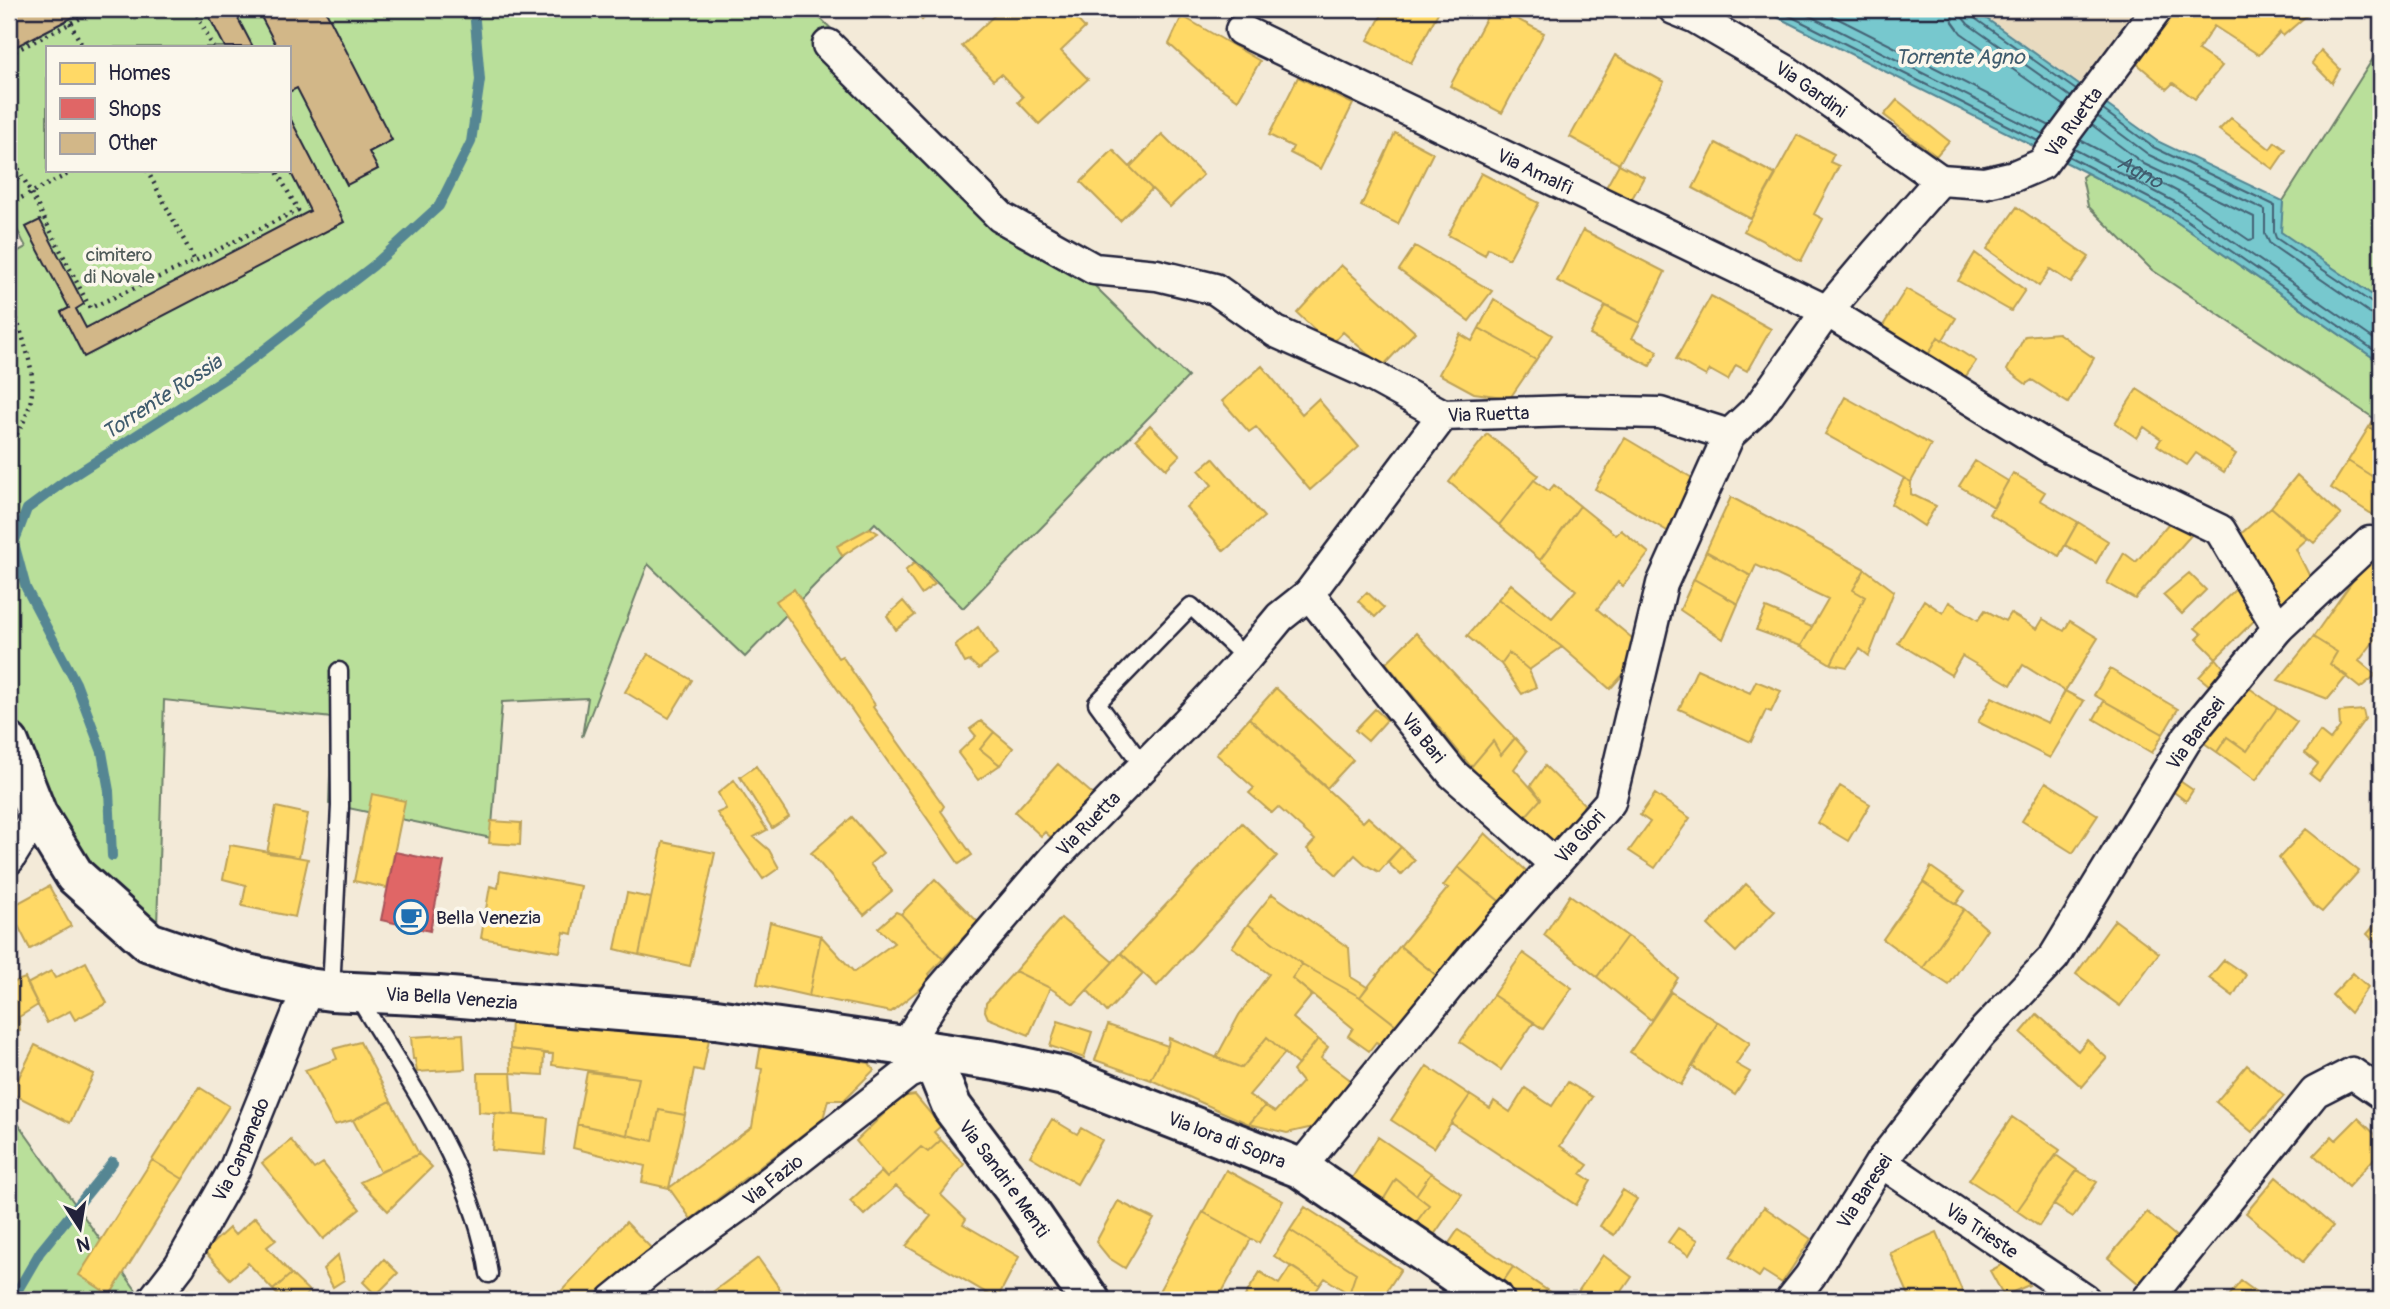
<svg xmlns="http://www.w3.org/2000/svg" width="2390" height="1309" viewBox="0 0 2390 1309" font-family="Pangolin,sans-serif">
<rect width="100%" height="100%" fill="#f3ead8"/>
<filter id="ink" filterUnits="userSpaceOnUse"><feTurbulence type="fractalNoise" baseFrequency=".0143" numOctaves="2"/><feDisplacementMap in="SourceGraphic" scale="14" xChannelSelector="R" yChannelSelector="G"/><feConvolveMatrix kernelMatrix="1 2 1 2 8 2 1 2 1" color-interpolation-filters="sRGB"/></filter>
<g filter="url(#ink)">
<path fill="#e9dbc0" d="M1973,9H2152L2094,94Z"/>
<path fill="#b9df9a" stroke="#6e806a" stroke-width="2" fill-rule="evenodd" d="M9,9H811L1188,377L963,608L875,523L745,657L648,564L582,737L588,698L502,702L491,838L329,804L332,718L164,700L157,927L74,855L9,718V256L26,247L9,214ZM47,47H289V170H47Z
M2381,46V301L2280,232L2283,201Z
M2087,173L2168,216L2381,363V423L2152,270L2088,206L2082,177Z
M9,1111L143,1300H9Z"/>
<path fill="#77c8ce" stroke="#558693" stroke-width="2" d="M1776,9H1973L2157,141L2283,201L2281,232L2381,301V363L2168,216L2087,173L1773,15Z"/>
<path fill="#ffd966" stroke="#bda259" stroke-width="2" d="M911,9H934L922,20Z
M1001,9H1067L1085,28L1061,51L1088,79L1039,124L1018,102L1023,97L1001,74L993,80L962,46Z
M1317,9H1336L1332,16Z
M1385,9H1440L1411,63L1368,40Z
M1491,9H1498L1544,33L1502,113L1450,86Z
M2175,9H2314L2283,36L2280,32L2259,55L2214,26L2198,50L2222,66L2195,99L2173,83L2167,89L2135,62Z
M1182,16L1260,61L1238,100L1209,80L1169,44Z
M2321,50L2340,69L2332,83L2312,63Z
M1615,55L1664,82L1619,164L1570,137Z
M1298,77L1353,104L1321,169L1290,153L1293,147L1269,135Z
M1897,100L1949,141L1936,156L1884,115Z
M2231,118L2270,149L2275,142L2286,150L2273,169L2219,130Z
M1395,133L1433,153L1398,224L1361,206Z
M1162,134L1203,175L1170,207L1130,167Z
M1797,135L1834,154L1830,162L1839,166L1814,214L1823,219L1801,261L1744,231Z
M1716,143L1776,175L1751,219L1693,188Z
M1113,150L1152,189L1120,221L1081,182Z
M1619,164L1644,177L1629,204L1604,191Z
M1481,173L1539,203L1509,259L1488,248L1485,255L1448,235Z
M2017,207L2089,257L2071,283L2050,269L2039,286L1987,249Z
M1583,230L1665,272L1640,323L1557,281Z
M1415,246L1492,291L1469,321L1399,270Z
M1975,253L2025,290L2011,311L1958,281Z
M1341,265L1415,332L1382,367L1343,332L1331,345L1297,313Z
M1906,289L1956,318L1942,341L1938,337L1923,364L1888,342L1884,324Z
M1711,296L1771,329L1747,371L1736,365L1728,380L1710,370L1706,376L1676,359Z
M1494,299L1552,335L1536,360L1479,328Z
M1605,306L1640,323L1632,338L1658,351L1650,366L1590,335Z
M1479,328L1536,360L1510,398L1474,393L1439,374L1460,334L1472,341Z
M2058,333L2094,358L2068,403L2032,380L2026,384L2007,370L2025,336Z
M1938,337L1976,361L1960,385L1923,364Z
M1262,366L1302,414L1318,399L1359,447L1310,490L1256,427L1249,432L1222,401Z
M2137,389L2236,454L2224,472L2196,453L2187,465L2157,445L2161,439L2144,427L2137,438L2115,423Z
M1845,397L1931,445L1911,482L1825,434Z
M2377,415L2381,417V435L2369,427Z
M1150,425L1180,455L1166,469L1136,439Z
M2369,427L2381,435V482L2348,461Z
M1487,434L1538,475L1499,525L1449,482Z
M1625,438L1699,482L1669,532L1595,489Z
M1213,458L1264,517L1224,551L1186,507L1212,485L1199,470Z
M1975,461L2008,481L1994,507L1959,486Z
M2348,461L2381,482V513L2378,518L2331,488Z
M2013,473L2045,492L2040,500L2078,522L2059,556L1989,514Z
M2297,475L2341,515L2314,543L2271,507Z
M1904,478L1911,482V494L1936,506L1924,526L1891,504Z
M1534,480L1549,491L1554,485L1580,506L1540,560L1499,525Z
M1731,497L1865,569L1853,590L1865,597L1831,664L1801,646L1828,599L1756,565L1751,576L1706,551Z
M1580,506L1616,535L1621,530L1649,553L1623,586L1618,582L1597,609L1637,642L1630,667L1610,689L1562,647L1498,599L1511,584L1552,618L1576,590L1540,560Z
M2271,507L2307,539L2296,549L2313,583L2277,607L2234,540Z
M2174,517L2193,533L2135,599L2107,583L2124,553L2136,562Z
M2078,522L2108,541L2096,563L2065,545Z
M870,528L878,533L842,556L837,546Z
M1706,551L1751,576L1738,604L1694,579Z
M2373,552L2381,558V632L2359,661L2376,675L2360,688L2330,664L2337,652L2313,637Z
M914,563L935,584L921,594L905,571Z
M1865,569L1894,591L1869,656L1860,649L1847,667L1831,664L1865,597L1853,590Z
M2189,573L2206,590L2182,614L2163,595Z
M1694,579L1738,604L1723,639L1680,610Z
M2238,587L2262,613L2216,658L2197,639L2202,634L2195,628Z
M794,589L838,658L842,656L875,705L873,707L944,806L941,811L972,855L959,864L776,601Z
M1367,592L1384,608L1375,617L1358,601Z
M1498,599L1562,647L1529,670L1509,653L1501,664L1467,636Z
M1924,600L1943,613L1949,602L1978,620L1985,610L2005,621L2010,613L2037,629L2043,619L2064,631L2070,621L2098,638L2065,691L2023,665L2011,685L1962,656L1951,675L1898,643Z
M903,601L915,615L896,630L887,616Z
M1766,608L1812,627L1801,646L1756,630Z
M978,627L997,655L979,669L970,661L965,663L955,645Z
M1416,633L1515,738L1501,755L1493,741L1471,767L1386,663Z
M2313,637L2337,652L2330,664L2347,676L2328,699L2278,680Z
M1509,653L1529,670L1536,687L1522,694L1501,664Z
M648,654L692,680L669,718L625,692Z
M2216,658L2223,667L2210,686L2199,677Z
M1697,669L1750,693L1756,681L1781,691L1771,712L1766,710L1751,742L1679,709Z
M2110,669L2178,709L2163,734L2094,695Z
M2238,680L2277,708L2247,751L2227,737L2217,752L2197,738Z
M1276,688L1353,760L1327,788L1249,718Z
M2065,691L2084,701L2050,758L1978,722L1992,697L2048,723Z
M2104,701L2163,734L2152,753L2094,719Z
M2277,708L2297,722L2256,780L2217,752L2227,737L2247,751Z
M1375,709L1387,720L1368,741L1355,730Z
M2363,710L2365,719L2319,781L2310,774L2318,764L2305,753L2320,732L2330,740L2340,727L2339,712Z
M1249,718L1363,822L1368,817L1401,847L1379,872L1366,865L1355,855L1337,875L1307,849L1315,840L1278,807L1272,813L1249,793L1254,788L1216,754Z
M981,721L994,732L980,749L1000,765L978,780L958,753L976,736L970,729Z
M994,732L1013,748L1000,765L980,749Z
M1515,738L1527,751L1514,769L1541,799L1525,817L1496,793L1471,767L1493,741L1501,755Z
M1058,764L1096,797L1056,842L1045,832L1041,836L1015,812Z
M756,766L789,817L772,828L740,777Z
M1545,766L1584,804L1578,827L1561,847L1525,817L1541,799L1531,785Z
M2174,777L2193,790L2186,801L2167,787Z
M734,780L767,830L754,837L769,850L779,868L763,879L717,813L726,809L718,793Z
M2046,782L2098,815L2073,853L2022,821Z
M1840,786L1870,804L1848,841L1818,823Z
M372,794L405,801L387,888L354,881Z
M1655,794L1690,818L1655,868L1629,851L1650,822L1640,815Z
M276,807L308,814L299,857L267,853Z
M852,817L883,853L870,864L892,891L864,915L811,853Z
M491,821L521,823L520,845L489,843Z
M1242,823L1277,856L1157,986L1121,953Z
M2306,829L2359,871L2322,912L2314,906L2279,858Z
M1485,833L1530,874L1504,905L1458,867Z
M663,842L715,853L690,966L639,955Z
M230,845L308,859L295,917L242,906L246,885L223,879Z
M1401,847L1415,860L1401,875L1387,862Z
M1458,867L1504,905L1442,980L1400,946L1448,888L1443,886Z
M1931,867L1965,891L1956,904L1923,882Z
M500,871L581,886L572,934L564,932L560,952L481,938L490,886L498,888Z
M935,879L978,922L943,959L901,914Z
M1923,882L1964,909L1923,968L1883,939Z
M1746,884L1775,911L1736,952L1708,925Z
M49,886L71,926L30,949L9,908Z
M627,893L651,898L639,955L615,949Z
M1272,894L1349,948L1351,977L1367,987L1360,997L1302,964L1248,924Z
M1570,895L1627,936L1597,977L1544,935Z
M1964,909L1987,929L1949,985L1923,968Z
M896,912L901,914L943,959L929,974L932,979L891,1012L809,996L821,936L854,972L894,943L878,928Z
M1061,918L1113,962L1074,1004L1050,988L1015,971Z
M2381,918V948L2367,934Z
M2115,920L2159,953L2120,1006L2076,974Z
M770,922L821,936L809,996L757,984Z
M1248,924L1302,964L1292,978L1312,995L1293,1018L1318,1039L1298,1065L1267,1037L1242,1068L1216,1058L1239,1015L1269,974L1232,947Z
M1627,936L1648,950L1678,978L1651,1020L1597,977Z
M1400,946L1442,980L1401,1029L1360,997Z
M1121,953L1143,974L1107,1012L1087,990Z
M1523,953L1572,988L1543,1029L1493,995Z
M2224,960L2246,975L2233,996L2209,978Z
M86,962L107,1003L75,1020L70,1011L47,1023L27,984L51,971L55,978Z
M1302,964L1360,997L1401,1029L1386,1047L1376,1042L1369,1051L1348,1036L1353,1028L1292,978Z
M1015,971L1050,988L1029,1035L988,1018L985,1011L986,1003Z
M2353,973L2368,987L2350,1013L2332,995Z
M25,978L38,1005L19,1017L20,1031L9,1032V984Z
M1671,992L1718,1022L1681,1085L1630,1052Z
M1493,995L1534,1022L1501,1070L1460,1042Z
M511,1013L710,1034L703,1071L694,1069L685,1115L659,1110L653,1141L627,1135L639,1078L552,1065L553,1054L510,1049Z
M2037,1014L2078,1051L2087,1040L2107,1058L2082,1087L2021,1033Z
M1058,1021L1092,1032L1084,1058L1050,1046Z
M1718,1022L1750,1043L1736,1064L1750,1072L1735,1095L1693,1067Z
M1108,1025L1168,1046L1151,1080L1095,1060Z
M463,1034L465,1069L417,1072L415,1059H413L411,1037Z
M1267,1037L1285,1053L1249,1095L1265,1106L1249,1124L1151,1080L1168,1046L1169,1038L1242,1068Z
M1318,1039L1328,1047L1321,1058L1356,1084L1313,1127L1287,1133L1249,1124L1265,1106L1275,1112L1302,1082L1293,1071Z
M360,1042L391,1101L353,1120L334,1125L305,1070L337,1059L333,1049Z
M761,1044L869,1063L874,1070L844,1100H828L823,1119L691,1219L669,1188L752,1127L762,1069L757,1068Z
M35,1045L94,1074L70,1123L11,1093Z
M510,1049L544,1053L543,1075L511,1073Z
M2247,1065L2284,1096L2252,1132L2216,1102Z
M1427,1066L1470,1095L1434,1148L1391,1120Z
M587,1072L639,1078L627,1135L577,1124Z
M478,1073H511L514,1115L479,1112Z
M1568,1082L1592,1097L1560,1146L1588,1165L1581,1174L1591,1181L1576,1205L1451,1123L1470,1095L1490,1108L1494,1101L1510,1112L1525,1088L1552,1106Z
M199,1087L229,1106L183,1179L152,1160Z
M915,1095L941,1126L934,1132L941,1140L928,1152L921,1147L887,1178L856,1141L901,1097Z
M391,1101L419,1154L380,1172L353,1120Z
M659,1110L685,1115L669,1188L642,1182L645,1166L573,1148L577,1124L653,1141Z
M495,1113L548,1118L545,1155L492,1150Z
M2012,1117L2060,1150L2017,1211L1969,1180Z
M2358,1118L2381,1140V1151L2348,1187L2314,1155L2332,1136L2336,1140Z
M1052,1119L1077,1134L1081,1128L1102,1140L1077,1184L1030,1156Z
M1378,1137L1431,1173L1416,1195L1396,1179L1377,1210L1345,1189Z
M291,1140L314,1169L323,1163L360,1209L323,1239L262,1163Z
M941,1140L964,1164L941,1195L966,1219L963,1224L1019,1257L997,1299L906,1246L931,1216L896,1186L864,1215L850,1201L881,1172L887,1178L921,1147L928,1152Z
M419,1154L432,1167L388,1211L360,1182Z
M2056,1155L2077,1170L2039,1226L2017,1211Z
M152,1160L183,1179L110,1295L79,1275Z
M1226,1170L1283,1201L1259,1243L1203,1212Z
M2077,1170L2097,1182L2073,1217L2054,1205Z
M1431,1173L1462,1194L1427,1245L1409,1232L1429,1205L1416,1195Z
M2276,1177L2333,1226L2303,1262L2246,1213Z
M1396,1179L1429,1205L1409,1232L1377,1210Z
M1623,1190L1637,1199L1614,1235L1600,1226Z
M1118,1201L1154,1219L1125,1268L1109,1258L1096,1242Z
M1305,1207L1401,1269L1381,1300H1359L1349,1294L1356,1273L1290,1230Z
M1764,1207L1811,1239L1782,1283L1763,1271L1759,1277L1730,1257Z
M1203,1212L1251,1239L1221,1294L1232,1300H1154Z
M2147,1212L2184,1243L2145,1289L2108,1258Z
M255,1217L276,1240L267,1247L291,1274L273,1290L248,1263L230,1279L204,1251L229,1228L235,1235Z
M626,1222L651,1248L595,1300H553Z
M1678,1228L1698,1240L1689,1255L1668,1242Z
M1290,1230L1356,1273L1349,1294L1325,1278L1320,1285L1274,1256Z
M1458,1230L1513,1267L1496,1292L1441,1255Z
M1937,1232L1966,1300H1911L1890,1253Z
M338,1255L344,1280L333,1287L323,1269Z
M1603,1255L1632,1277L1616,1300H1587L1577,1293Z
M758,1258L788,1300H702Z
M384,1259L398,1273L376,1295L363,1282Z
M2010,1260L2029,1285L2004,1296L1990,1271Z
M1291,1266L1320,1285L1310,1300H1252L1245,1296L1260,1272L1279,1284Z
M1513,1267L1554,1295L1550,1300H1509L1496,1292Z
M291,1274L310,1292L302,1300H282L273,1290Z
M2241,1281L2267,1300H2226Z
M2050,1287L2062,1300H2038Z
M188,1290L201,1300H180Z
M986,1293L997,1299L999,1300H983Z
M1577,1293L1587,1300H1571Z"/>
<path fill="#e06666" stroke="#a75259" stroke-width="2" d="M395,852L444,862L430,931L381,920Z"/>
<g fill="none" stroke-linecap="round" stroke-linejoin="round">
<g stroke="#446476" stroke-width="2">
<path d="M1782,9L1784,13L2038,141"/>
<path d="M1796,9L2043,134"/>
<path d="M1819,9L2050,126"/>
<path d="M1951,9L1953,22L1961,33L2065,106"/>
<path d="M1961,9L1963,18L1968,24L2071,97"/>
<path d="M1970,9L1973,17L2076,90"/>
<path d="M2103,110L2153,147L2274,205V232L2276,238L2375,305L2381,306"/>
<path d="M2098,117L2149,155L2265,210V234L2270,244L2370,313L2381,315"/>
<path id="s1" d="M2080,140L2182,194L2249,240L2254,239V217L2144,164L2092,125"/>
<path d="M2074,149L2177,203L2381,344"/>
<path d="M2068,156L2172,210L2381,355"/>
</g>
<path stroke="#558693" stroke-width="10" d="M112,856L109,791L102,752L76,683L26,588L14,543L27,509L65,481L238,370L373,266L439,206L471,142L480,80L474,9
M12,1300L40,1252L113,1162"/>
</g>
<path fill="#d2b788" stroke="#22223b" stroke-width="2" d="M9,9H89L9,50Z
M205,9H233L253,47H225Z
M257,9H325L392,140L369,152L378,169L347,185L297,88L289,92V47H277Z
M289,116L344,222L84,357L61,312L69,308L26,227L40,220L84,304L76,309L86,328L310,211L289,169Z
M9,159L19,179L9,184Z"/>
<g fill="none" stroke-linecap="round" stroke-linejoin="round">
<g stroke="#22223b" stroke-width="21">
<path id="lane" d="M1143,766L1097,703L1191,606L1246,658
M331,991L340,806L339,671
M357,995C409,1083 474,1171 489,1274"/>
</g>
<g stroke="#22223b" stroke-width="35">
<g id="street">
<path id="s2" d="M1674,9L1694,17L1785,70L1940,180"/>
<path id="s3" d="M1241,30L1827,311L2052,449L2220,530L2278,628L2188,737L2054,957L1980,1035L1881,1162L1810,1276L1791,1300"/>
<path d="M828,45L1001,217L1094,269L1157,275L1215,289L1276,332L1363,371L1443,415"/>
<path id="s4" d="M1940,180L1984,183L2014,176L2042,164L2157,9"/>
<path id="s5" d="M1309,594L1453,774L1555,864"/>
<path d="M2278,628L2370,542"/>
<path d="M9,859L37,814"/>
<path id="s6" d="M905,1046L939,992L1053,859L1186,723L1246,658L1280,617L1309,594L1443,415L1569,411L1660,413L1729,435"/>
<path id="s7" d="M1881,1162L2085,1300"/>
<path id="s8" d="M1300,1168L1474,955L1610,802L1662,584L1729,435L1759,407L1827,311L1876,253L1940,180"/>
<path id="s9" d="M153,1300L180,1265L235,1168L308,988"/>
<path id="s10" d="M613,1300L655,1266L748,1199L908,1073L933,1063"/>
<path d="M2147,1300L2315,1092L2352,1073L2381,1093"/>
</g>
</g>
<g stroke="#22223b" stroke-width="44">
<g id="secondary">
<path id="s11" d="M9,743L37,814L75,876L149,942L230,970L308,988L331,991L438,996L716,1019L905,1046L929,1051L996,1061L1064,1076L1300,1168L1494,1300"/>
<path id="s12" d="M929,1051L952,1107L1013,1188L1090,1300"/>
</g>
</g>
<path stroke="#22223b" stroke-width="4.5" stroke-dasharray="2 5" stroke-linecap="butt" d="M194,9L213,47
M70,23L83,47
M9,54L99,9
M9,150L90,308L195,261L298,210L276,170
M147,170L195,261
M9,204L76,170
M9,281L13,293L14,311L9,318
M9,446C46,394 32,367 14,311"/>
<use href="#lane" stroke="#fbf7ec" stroke-width="16"/>
<use href="#street" stroke="#fbf7ec" stroke-width="30"/>
<use href="#secondary" stroke="#fbf7ec" stroke-width="38"/>
</g>
</g>
<defs>
<g id="cafe-ring" transform="scale(1.75)"><circle r="9.5" fill="#fbf7ec" stroke="#1f6fb2" stroke-width="1.5"/><path d="M-5.5-4.5H6V0H3Q3 3.5 0 3.5H-2.5Q-5.5 3.5-5.5 0ZM3-3.2v2h1.7v-2ZM-6 4.5H4V6H-6Z" fill="#1f6fb2"/></g>
</defs>
<g fill-rule="evenodd">
<use href="#cafe-ring" x="411" y="917"/>
</g>
<g text-anchor="middle" stroke-width="7" stroke-linejoin="round" paint-order="stroke">
<g font-size="19" fill="#22223b" stroke="#fbf7ec">
<text dy="7" stroke="none"><textPath href="#s2" startOffset="159">Via Gardini</textPath></text>
<text dy="7" stroke="none"><textPath href="#s4" startOffset="158">Via Ruetta</textPath></text>
<text dy="7" stroke="none"><textPath href="#s3" startOffset="326">Via Amalfi</textPath></text>
<text dy="7" stroke="none"><textPath href="#s6" startOffset="877">Via Ruetta</textPath></text>
<text transform="translate(2195 733) rotate(-54)" y="7">Via Baresei</text>
<text dy="7" stroke="none"><textPath href="#s5" startOffset="184">Via Bari</textPath></text>
<text dy="7" stroke="none"><textPath href="#s6" startOffset="289">Via Ruetta</textPath></text>
<text dy="7" stroke="none"><textPath href="#s8" startOffset="434">Via Giori</textPath></text>
<text dy="7" stroke="none"><textPath href="#s11" startOffset="558">Via Bella Venezia</textPath></text>
<text dy="7" stroke="none"><textPath href="#s11" startOffset="1351">Via lora di Sopra</textPath></text>
<text dy="7" stroke="none"><textPath href="#s9" startOffset="175">Via Carpanedo</textPath></text>
<text dy="7" stroke="none"><textPath href="#s10" startOffset="200">Via Fazio</textPath></text>
<text dy="7" stroke="none"><textPath href="#s12" startOffset="149">Via Sandri e Menti</textPath></text>
<text transform="translate(1864 1191) rotate(-57)" y="7">Via Baresei</text>
<text dy="7" stroke="none"><textPath href="#s7" startOffset="122">Via Trieste</textPath></text>
</g>
<g font-size="19" fill="#4f5b58" stroke="#fbf7ec">
<text x="119" y="261">cimitero<tspan x="119" dy="22">di Novale</tspan></text>
</g>
<g font-size="19" fill="#22223b" stroke="#fbf7ec" text-anchor="start">
<text x="436" y="924">Bella Venezia</text>
</g>
<g font-size="21" font-style="italic" fill="#405c6e" stroke="#fbf7ec">
<text x="1960" y="64">Torrente Agno</text>
<text dy="7" stroke="none"><textPath href="#s1" startOffset="68">Agno</textPath></text>
<text transform="translate(162 397) rotate(-33)" y="7">Torrente Rossia</text>
</g>
</g>
<rect width="2390" height="1309" fill="none" stroke="#fbf7ec" stroke-width="35"/>
<rect x="18" y="18" width="2355" height="1274" fill="none" stroke="#22223b" stroke-width="2.5" filter="url(#ink)"/>
<rect x="46" y="46" width="245" height="126" fill="#fbf7ec" stroke="#a4a2a5" stroke-width="2"/>
<rect x="60" y="63" width="35" height="21" fill="#ffd966" stroke="#a4a2a5" stroke-width="2"/>
<text x="108" y="80" font-size="21" fill="#22223b">Homes</text>
<rect x="60" y="98" width="35" height="21" fill="#e06666" stroke="#a4a2a5" stroke-width="2"/>
<text x="108" y="116" font-size="21" fill="#22223b">Shops</text>
<rect x="60" y="133" width="35" height="21" fill="#d2b788" stroke="#a4a2a5" stroke-width="2"/>
<text x="108" y="150" font-size="21" fill="#22223b">Other</text>
<g transform="translate(80 1228) rotate(168)" stroke="#fbf7ec" stroke-width="5" paint-order="stroke">
<path d="M0-5L12 26L0 18L-12 26Z" fill="#22223b"/>
<text y="-10" font-size="19" font-weight="bold" text-anchor="middle" fill="#22223b">N</text>
</g>
</svg>
